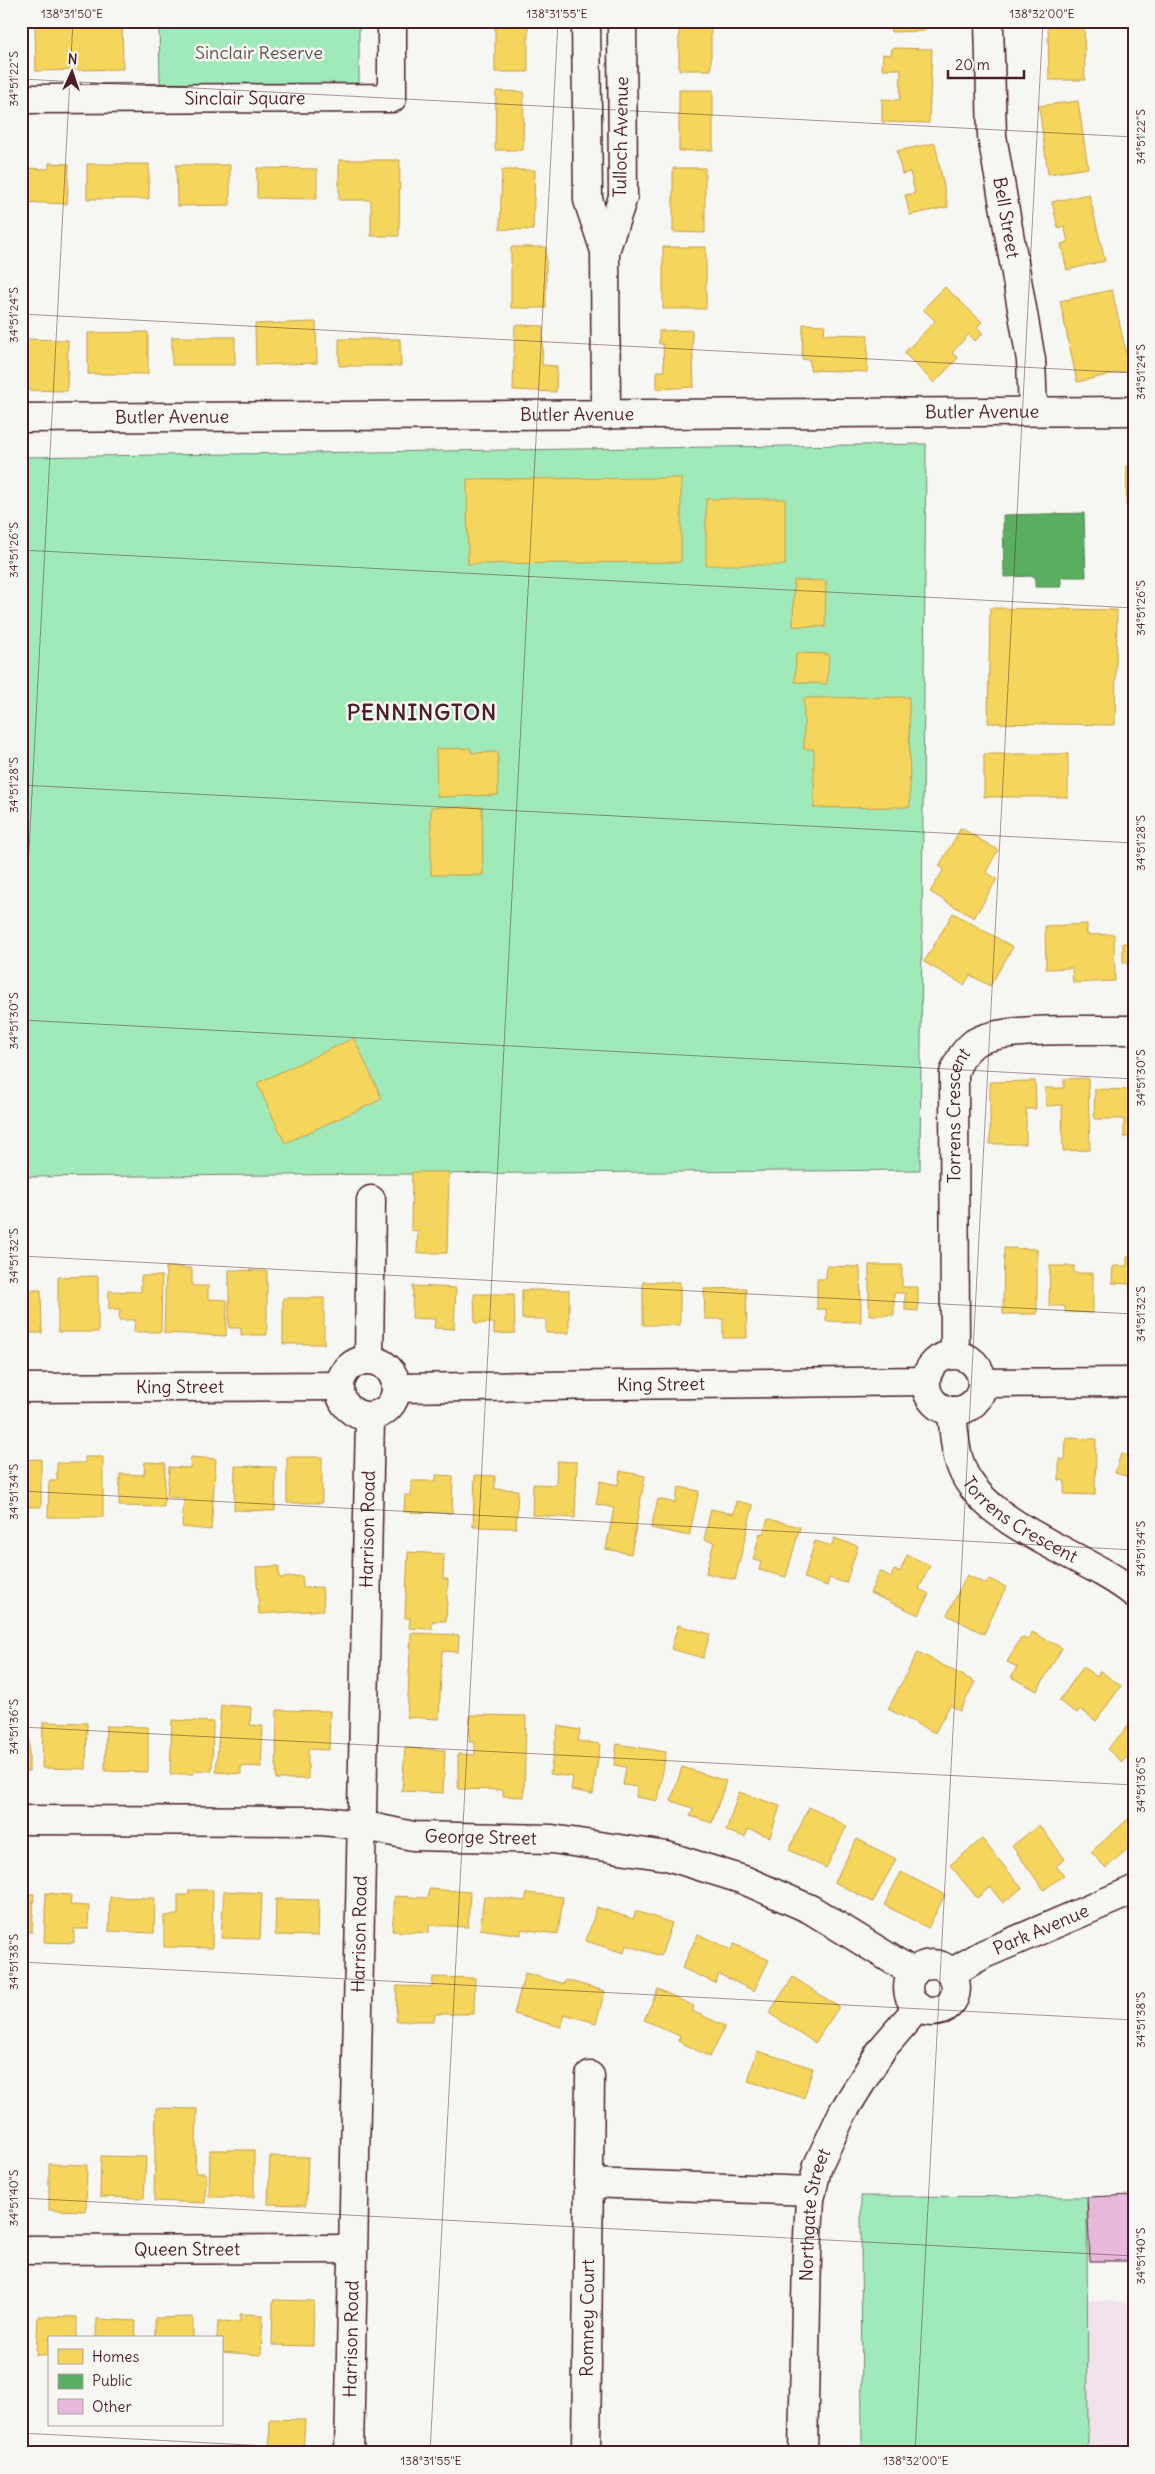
<svg xmlns="http://www.w3.org/2000/svg" width="1155" height="2474" viewBox="0 0 1155 2474" font-family="Delius,sans-serif">
<rect width="100%" height="100%" fill="#f6f6f2"/>
<filter id="ink" filterUnits="userSpaceOnUse"><feTurbulence type="fractalNoise" baseFrequency=".02" numOctaves="2"/><feDisplacementMap in="SourceGraphic" scale="10" xChannelSelector="R" yChannelSelector="G"/><feConvolveMatrix kernelMatrix="1 2 1 2 8 2 1 2 1" color-interpolation-filters="sRGB"/></filter>
<g filter="url(#ink)">
<path fill="#f1e3eb" d="M1087,2300L1134,2303V2453H1088Z"/>
<path fill="#a0eaba" stroke="#758472" d="M159,21H359V85L160,86Z
M926,444L920,1170L21,1177V457Z
M861,2196L1087,2197L1088,2453H862Z"/>
<path fill="#f6d55c" stroke="#c29e4d" d="M35,21H122L123,69L36,71Z
M495,21H528V72H495Z
M679,21H711V70H679Z
M890,21H925V31L891,32Z
M1048,21H1084L1085,80H1049Z
M892,48L932,49L929,123L882,122V99L900,100L901,69H882L883,54L891,55Z
M679,90H713V150L679,151Z
M496,91L524,92L523,150H495Z
M1078,101L1088,168L1048,174L1039,106Z
M935,143L948,207L910,215L905,195L915,193L910,172L902,174L897,151Z
M339,160H400L399,236H371V200H339Z
M49,163L69,164L67,204L21,202V168L49,169Z
M87,164H149V199H87Z
M176,165H230V205L177,206Z
M257,168L317,169V199L257,198Z
M673,168H705V233L673,232Z
M502,170H535L533,230L500,229Z
M1089,194L1105,261L1067,270L1061,244L1068,242L1064,226L1058,228L1052,202Z
M511,247H546V308H511Z
M663,247H706V309H663Z
M945,287L982,322L977,327L983,333L975,341L969,334L952,353L958,358L934,383L904,353L935,321L923,309Z
M1112,290L1130,370L1077,382L1060,301Z
M316,322L317,363L256,365L255,324Z
M803,324L825,325L824,334L868,335L867,372L810,370V360L802,359Z
M515,325L543,326L542,365L557,366L556,392L513,390Z
M692,330L694,387L657,389V371H664L663,344H659V331Z
M148,332V374H88V333Z
M172,337H235V365H172Z
M21,339L68,340L67,391L21,390Z
M339,339H400L401,366H339Z
M1127,466H1134V505H1126Z
M681,478V562L468,564L467,479Z
M706,499H785V565H706Z
M794,580L826,581L825,627L793,626Z
M990,608L1117,610L1115,725L988,723Z
M796,653L829,654L827,684L795,682Z
M909,697L910,807L814,808V749H804V698Z
M471,748V753L498,752V795L437,797L436,749Z
M984,754H1068V797H984Z
M431,807H482L483,875H431Z
M961,828L998,850L986,872L997,879L974,918L930,892L944,869L939,866Z
M953,913L1013,947L990,986L970,975L964,985L924,962Z
M1087,924V935L1114,934L1115,981L1073,983L1072,968L1046,969L1045,926Z
M1134,933V963H1123V943H1133Z
M354,1038L382,1099L285,1143L257,1083Z
M1088,1078L1090,1150L1063,1151L1062,1105L1046,1106L1045,1088H1064V1079Z
M1035,1081L1036,1109H1026V1144H990V1082Z
M1132,1081L1134,1082V1137H1124V1119H1094L1095,1089L1132,1090Z
M412,1172H449L447,1253H417L418,1231L411,1230Z
M1004,1248L1037,1249V1314H1003Z
M1127,1257H1134V1321H1130V1284L1112,1283L1113,1266H1127Z
M869,1265H902V1287H918V1311L905,1310V1293H894V1315H869Z
M827,1266L860,1267L861,1322L826,1321V1309H817V1279H826Z
M1050,1266H1074V1273H1093V1313L1065,1312V1306H1049Z
M166,1267L192,1268V1286H208V1299L227,1300L226,1336L164,1333Z
M229,1270L267,1271V1335H241V1328H229Z
M98,1276V1332H58V1277Z
M141,1276H162L161,1332H134L135,1320H119L120,1309H109V1291L141,1292Z
M643,1282H680V1325H643Z
M413,1286L456,1288L454,1329L434,1328L435,1319L412,1318Z
M746,1288L747,1338H723V1319H705L704,1289Z
M21,1290H41L42,1333H21Z
M522,1290H569V1333H546V1319H522Z
M474,1294H514L515,1333L494,1334V1323H475Z
M283,1298H324V1344H283Z
M1066,1438L1096,1439L1095,1495L1064,1494L1065,1481L1059,1480V1459L1065,1460Z
M1131,1450L1134,1451V1478L1115,1473L1121,1454L1129,1456Z
M85,1457H103V1517H48L49,1481H57V1463H85Z
M191,1457L216,1459L211,1530L182,1527L184,1498L167,1497L169,1467L190,1468Z
M287,1457H322V1503H287Z
M41,1459V1507H21V1460Z
M557,1461L577,1462L575,1518L532,1515L533,1484L556,1485Z
M145,1462L165,1463L164,1507L119,1506L120,1474L144,1475Z
M235,1466L276,1467L275,1511L234,1510Z
M620,1471L645,1476L631,1554L606,1549L614,1508L596,1504L600,1481L618,1485Z
M436,1475L453,1476L452,1513L404,1512L405,1495H411L412,1481H436Z
M475,1475L495,1476V1489L518,1490L516,1528L473,1527Z
M679,1487L699,1491L689,1536L651,1528L658,1499L675,1503Z
M736,1501L753,1505L735,1580L706,1573L714,1542L704,1540L711,1509L734,1514Z
M768,1519L800,1527L786,1577L759,1570L761,1562L753,1560L760,1533L763,1534Z
M834,1538L858,1546L846,1583L829,1578L827,1586L804,1578L815,1541L832,1546Z
M408,1552L444,1554L443,1579H448L446,1621H432V1629L409,1628L410,1618H405Z
M907,1555L930,1565L919,1589L929,1594L919,1615L870,1593L880,1571L891,1577L894,1570L900,1572Z
M279,1566V1578L302,1576L303,1588L322,1587L324,1610L259,1614L256,1567Z
M967,1575L986,1584L989,1579L1006,1587L984,1634L947,1615Z
M678,1625L710,1634L703,1658L671,1649Z
M1032,1632L1062,1648L1037,1691L1011,1677L1017,1667L1007,1662L1021,1637L1028,1640Z
M411,1633L459,1635L458,1652L442,1651L439,1719L407,1717Z
M918,1652L975,1682L960,1711L950,1705L935,1733L888,1709Z
M1083,1667L1097,1677L1100,1671L1121,1686L1096,1721L1080,1709L1077,1713L1059,1701Z
M221,1705L251,1707L250,1725L263,1726L261,1767L241,1766V1774L216,1772Z
M277,1710L330,1711L329,1750L308,1749V1779H276Z
M470,1715L526,1716L524,1797L503,1796V1790L458,1789V1754L475,1755V1742H469Z
M172,1720L213,1722L212,1771L194,1770V1774H170Z
M43,1722L87,1723L86,1769L42,1768Z
M1132,1722L1134,1754L1132,1752L1122,1762L1107,1749Z
M106,1726L148,1727V1772L105,1771Z
M558,1726L580,1730L578,1741L600,1744L593,1794L571,1790L573,1777L550,1774Z
M21,1736H29V1771H21Z
M617,1744L666,1752L658,1801L636,1797L637,1787L623,1785L626,1767L614,1765Z
M405,1748L445,1750L443,1793L402,1791Z
M682,1767L726,1781L712,1823L690,1816L693,1808L671,1801Z
M739,1792L780,1806L770,1837L748,1829L745,1837L726,1831Z
M809,1807L847,1826L826,1868L789,1850Z
M1134,1814V1843L1106,1868L1091,1852Z
M1039,1825L1065,1859L1056,1866L1064,1875L1044,1890L1012,1846Z
M857,1839L896,1859L873,1902L834,1882Z
M982,1839L1022,1888L1003,1903L990,1887L977,1898L950,1865Z
M901,1872L945,1895L928,1928L884,1905Z
M429,1889L470,1892L468,1927L429,1925V1933L392,1931L395,1896L428,1898Z
M189,1890H213L212,1948L164,1947V1916L178,1915V1895H189Z
M224,1891L262,1893L260,1939L221,1938Z
M46,1893L71,1895L70,1905L89,1906L88,1929H74V1943L44,1942Z
M527,1893L563,1897L558,1934L521,1929V1935L480,1929L484,1896L525,1901Z
M21,1894H34L32,1932L21,1931Z
M110,1897L155,1898L154,1933L109,1931Z
M276,1899L319,1900L318,1936L275,1935Z
M597,1907L633,1919L636,1911L672,1923L661,1956L626,1945L624,1953L586,1941Z
M698,1934L731,1950L734,1944L769,1960L754,1991L719,1974L715,1983L682,1968Z
M525,1973L564,1984L565,1980L605,1991L596,2023L564,2014L561,2027L514,2014Z
M433,1977L475,1978L474,2014H435L434,2021H396L397,1986L432,1987Z
M793,1977L839,2007L815,2043L769,2013Z
M658,1989L694,2006L692,2011L725,2026L710,2057L678,2041L680,2036L644,2020Z
M757,2051L813,2068L804,2098L748,2081Z
M156,2108L197,2109L195,2173H206L205,2203L154,2201Z
M210,2150H254V2197H209Z
M101,2156L146,2157L144,2198L100,2197Z
M270,2156L308,2157L306,2205L268,2204Z
M21,2162H26V2211H21Z
M49,2164L87,2165L86,2211L49,2210Z
M273,2300L314,2301L313,2346L272,2345Z
M240,2314L263,2315L261,2355L221,2352V2338H217L218,2321L240,2322Z
M38,2316L77,2317V2338H49V2355H36Z
M193,2317V2338H155V2318Z
M97,2319L136,2321L135,2338H96Z
M21,2328H23V2364H21Z
M270,2419L305,2420L303,2453H269Z"/>
<path fill="#5aae61" stroke="#558351" d="M1084,513L1086,577H1061V587H1035V576L1004,577L1003,515Z"/>
<path fill="#e6b8db" stroke="#4a1f2b" d="M1134,2195V2261H1090L1087,2197Z"/>
<g fill="none" stroke-linecap="round" stroke-linejoin="round">
<g stroke="#4a1f2b" stroke-width="31">
<g id="minor">
<path d="M586,21L588,200L605,251L606,415"/>
<path id="s1" d="M989,21L992,136L1031,360L1033,411"/>
<path id="s2" d="M21,99L392,98V21"/>
<path d="M605,251L623,197L622,21"/>
<path id="s3" d="M21,418L1134,411"/>
<path id="s4" d="M955,1354L954,1073C958,1061 963,1052 973,1044C998,1025 1100,1031 1134,1030"/>
<circle cx="954" cy="1383" r="28"/>
<circle cx="368" cy="1388" r="28"/>
<path d="M369,1360L371,1200"/>
<path d="M982,1383L1134,1382"/>
<path id="s5" d="M21,1388L339,1386"/>
<path id="s6" d="M396,1388L925,1381"/>
<path id="s7" d="M952,1411C954,1434 955,1459 967,1479C999,1531 1086,1555 1134,1593"/>
<path id="s8" d="M21,1820L322,1821L361,1825L413,1836L552,1839L667,1856L744,1880L810,1909L914,1973"/>
<circle cx="932" cy="1988" r="24"/>
<path id="s9" d="M951,1973L984,1954L1134,1890"/>
<path d="M588,2183L812,2191"/>
<path id="s10" d="M21,2250L352,2249"/>
<path id="s11" d="M349,2453L370,1417"/>
<path id="s12" d="M586,2453L590,2076"/>
<path id="s13" d="M803,2453L807,2255L810,2199L818,2165L843,2112L882,2049L918,2007"/>
</g>
</g>
<use href="#minor" stroke="#f6f6f2" stroke-width="28"/>
</g>
</g>
<path fill="none" stroke="#4a1f2b" stroke-width="1" stroke-opacity="0.45" d="M21,79L1134,137M21,314L1134,373M21,550L1134,608M21,785L1134,843M21,1000L73,21M21,1020L1134,1079M21,1256L1134,1314M21,1491L1134,1550M21,1727L1134,1785M21,1962L1134,2020M21,2198L1134,2256M21,2433L399,2453M430,2453L558,21M915,2453L1043,21"/>
<g text-anchor="middle" stroke-width="5" stroke-linejoin="round" paint-order="stroke">
<g font-size="18" fill="#60524f" stroke="#f6f6f2">
<text x="259" y="59">Sinclair Reserve</text>
</g>
<g font-size="18" fill="#4a1f2b" stroke="#f6f6f2">
<text dy="6" stroke="none"><textPath href="#s2" startOffset="224">Sinclair Square</textPath></text>
<text transform="translate(621 137) rotate(-89)" y="6">Tulloch Avenue</text>
<text dy="6" stroke="none"><textPath href="#s1" startOffset="198">Bell Street</textPath></text>
<text dy="6" stroke="none"><textPath href="#s3" startOffset="961">Butler Avenue</textPath></text>
<text dy="6" stroke="none"><textPath href="#s3" startOffset="556">Butler Avenue</textPath></text>
<text dy="6" stroke="none"><textPath href="#s3" startOffset="151">Butler Avenue</textPath></text>
<text dy="6" stroke="none"><textPath href="#s4" startOffset="239">Torrens Crescent</textPath></text>
<text dy="6" stroke="none"><textPath href="#s6" startOffset="265">King Street</textPath></text>
<text dy="6" stroke="none"><textPath href="#s5" startOffset="159">King Street</textPath></text>
<text dy="6" stroke="none"><textPath href="#s7" startOffset="138">Torrens Crescent</textPath></text>
<text dy="6" stroke="none"><textPath href="#s11" startOffset="924">Harrison Road</textPath></text>
<text dy="6" stroke="none"><textPath href="#s8" startOffset="461">George Street</textPath></text>
<text dy="6" stroke="none"><textPath href="#s9" startOffset="100">Park Avenue</textPath></text>
<text dy="6" stroke="none"><textPath href="#s11" startOffset="519">Harrison Road</textPath></text>
<text dy="6" stroke="none"><textPath href="#s13" startOffset="239">Northgate Street</textPath></text>
<text dy="6" stroke="none"><textPath href="#s10" startOffset="166">Queen Street</textPath></text>
<text dy="6" stroke="none"><textPath href="#s12" startOffset="135">Romney Court</textPath></text>
<text dy="6" stroke="none"><textPath href="#s11" startOffset="114">Harrison Road</textPath></text>
</g>
<g font-size="22" font-weight="bold" letter-spacing="1" fill="#4a1f2b" stroke="#f6f6f2">
<text x="422" y="720">PENNINGTON</text>
</g>
</g>
<rect width="1155" height="2474" fill="none" stroke="#f6f6f2" stroke-width="55"/>
<rect x="48" y="2336" width="175" height="90" fill="#f6f6f2" stroke="#b1a0a2"/>
<rect x="58" y="2349" width="25" height="15" fill="#f6d55c" stroke="#b1a0a2"/>
<text x="92" y="2362" font-size="15" fill="#4a1f2b">Homes</text>
<rect x="58" y="2374" width="25" height="15" fill="#5aae61" stroke="#b1a0a2"/>
<text x="92" y="2386" font-size="15" fill="#4a1f2b">Public</text>
<rect x="58" y="2399" width="25" height="15" fill="#e6b8db" stroke="#b1a0a2"/>
<text x="92" y="2412" font-size="15" fill="#4a1f2b">Other</text>
<g transform="translate(72 72) rotate(3)" stroke="#f6f6f2" stroke-width="4" paint-order="stroke">
<path d="M0-4L9 19L0 12L-9 19Z" fill="#4a1f2b"/>
<text y="-8" font-size="14" font-weight="bold" text-anchor="middle" fill="#4a1f2b">N</text>
</g>
<path d="M948 70v8h76v-8" fill="none" stroke="#4a1f2b" stroke-width="2.5"/>
<text x="955" y="70" font-size="15" fill="#4a1f2b" stroke="#f6f6f2" stroke-width="4" paint-order="stroke">20 m</text>
<rect x="28" y="28" width="1100" height="2418" fill="none" stroke="#4a1f2b" stroke-width="2"/>
<g font-size="12" text-anchor="middle" fill="#4a1f2b">
<text x="72" y="18">138°31'50"E</text>
<text x="557" y="18">138°31'55"E</text>
<text x="1042" y="18">138°32'00"E</text>
<text transform="translate(14 79) rotate(-90)" y="4">34°51'22"S</text>
<text transform="translate(1141 137) rotate(-90)" y="4">34°51'22"S</text>
<text transform="translate(14 315) rotate(-90)" y="4">34°51'24"S</text>
<text transform="translate(1141 372) rotate(-90)" y="4">34°51'24"S</text>
<text transform="translate(14 550) rotate(-90)" y="4">34°51'26"S</text>
<text transform="translate(1141 608) rotate(-90)" y="4">34°51'26"S</text>
<text transform="translate(14 785) rotate(-90)" y="4">34°51'28"S</text>
<text transform="translate(1141 843) rotate(-90)" y="4">34°51'28"S</text>
<text transform="translate(14 1021) rotate(-90)" y="4">34°51'30"S</text>
<text transform="translate(1141 1078) rotate(-90)" y="4">34°51'30"S</text>
<text transform="translate(14 1256) rotate(-90)" y="4">34°51'32"S</text>
<text transform="translate(1141 1314) rotate(-90)" y="4">34°51'32"S</text>
<text transform="translate(14 1492) rotate(-90)" y="4">34°51'34"S</text>
<text transform="translate(1141 1549) rotate(-90)" y="4">34°51'34"S</text>
<text transform="translate(14 1727) rotate(-90)" y="4">34°51'36"S</text>
<text transform="translate(1141 1785) rotate(-90)" y="4">34°51'36"S</text>
<text transform="translate(14 1962) rotate(-90)" y="4">34°51'38"S</text>
<text transform="translate(1141 2020) rotate(-90)" y="4">34°51'38"S</text>
<text transform="translate(14 2198) rotate(-90)" y="4">34°51'40"S</text>
<text transform="translate(1141 2256) rotate(-90)" y="4">34°51'40"S</text>
<text x="431" y="2465">138°31'55"E</text>
<text x="916" y="2465">138°32'00"E</text>
</g>
</svg>
